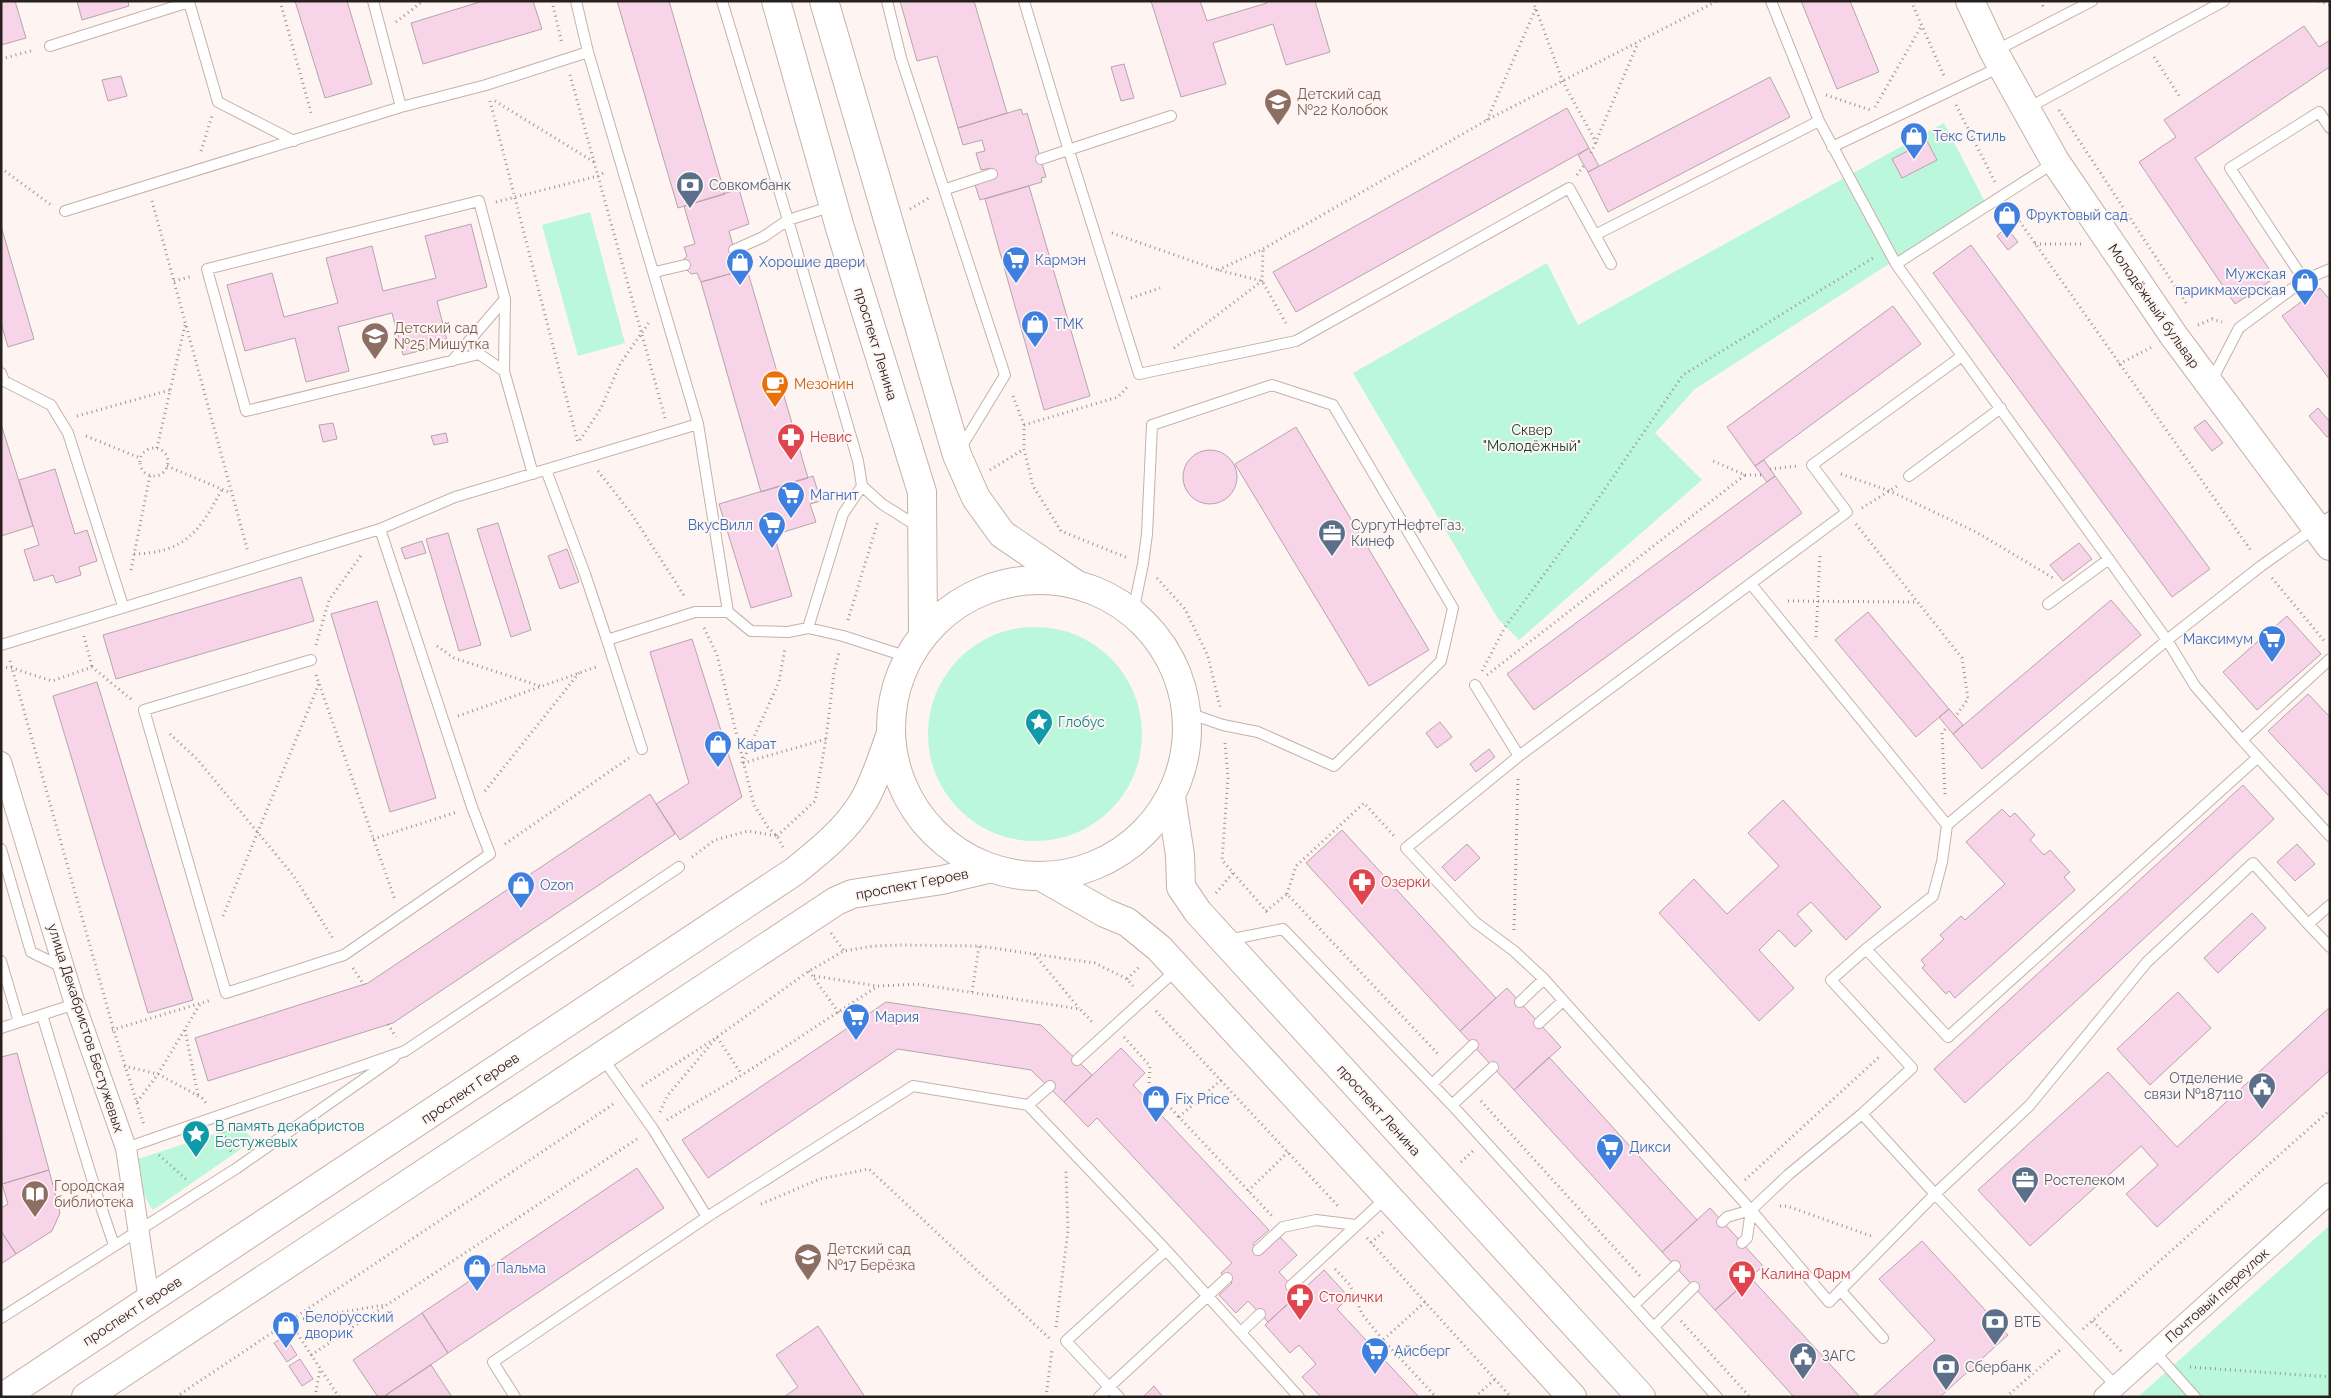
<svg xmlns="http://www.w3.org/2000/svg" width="2331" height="1398" viewBox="0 0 2331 1398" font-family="Raleway,sans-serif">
<rect width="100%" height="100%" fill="#fef5f2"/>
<path fill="#bbf7db" d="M1944,123L1985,202L1695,389L1655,433L1702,480L1519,640L1498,619L1353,373L1547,263L1578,325Z
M590,212L625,343L578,356L542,225Z
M928 734a107 107 0 1 1 214 0a107 107 0 1 1-214 0Z
M251,1122L244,1130L254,1140L153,1210C143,1196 136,1176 138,1159Z
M2330,1225V1397H2138Z"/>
<path fill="#f7d4e7" stroke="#b6a4ae" d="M1,1H15L26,38L1,45Z
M77,1H128L129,6L82,20Z
M295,1H347L372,84L325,98Z
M483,1H533L542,29L423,64L411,23Z
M617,1H669L725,194L678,208Z
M900,1H974L1007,113L958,128L937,56L917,61Z
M1151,1H1200L1207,21L1267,3L1266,1H1315L1330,52L1286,65L1273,24L1213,43L1226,84L1181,97Z
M1801,1H1850L1879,72L1837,89Z
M2304,26L2319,47L2330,40V70L2328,68L2195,158L2275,278L2235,304L2139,162L2176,137L2164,120Z
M1124,64L1134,98L1121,101L1111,67Z
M121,76L127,96L108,101L102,80Z
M1770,77L1790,117L1608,212L1588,172Z
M1567,108L1589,148L1296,312L1273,272Z
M1021,109L1023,115L1027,113L1046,177L1041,178L1042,182L980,200L974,182L993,176L990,168L981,170L976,153L985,151L982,140L963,145L958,128Z
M1927,141L1937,160L1902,178L1892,159Z
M1589,148L1599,166L1588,172L1578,155Z
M1029,186L1090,396L1044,410L985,199Z
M739,189L749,224L729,231L740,271L701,282L697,273L691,274L686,269L684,259L687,256L684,247L695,244L684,206Z
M471,224L487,287L437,301L448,344L403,355L392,313L338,327L349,371L306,382L295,338L245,351L227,285L272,273L284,317L338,303L326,258L372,246L383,291L436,278L425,236Z
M1,226L34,339L8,347L1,323Z
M2006,227L2018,242L2008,250L1997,236Z
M1971,245L2210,569L2172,597L1933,273Z
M747,269L808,478L761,492L701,282Z
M2320,288L2330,300V380L2282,316Z
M1893,306L1921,344L1755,466L1727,427Z
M2318,408L2330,422V435L2327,437L2309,416Z
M2205,420L2223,443L2212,451L2194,428Z
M333,423L337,439L323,442L319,425Z
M1,424L33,526L1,536Z
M1296,427L1429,650L1369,686L1235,464Z
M446,433L448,442L434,445L431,436Z
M1183 477a27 27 0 1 1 54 0a27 27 0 1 1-54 0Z
M1764,460L1775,476L1767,482L1755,466Z
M55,469L75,534L87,530L97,561L79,567L81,575L56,583L53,575L34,581L24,550L39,545L19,480Z
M813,476L821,501L810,504L816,522L774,535L792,596L751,608L719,504Z
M1775,476L1802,513L1534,710L1507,674Z
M498,523L531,630L511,637L477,529Z
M448,533L481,645L459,651L426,539Z
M422,541L426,553L405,559L401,548Z
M2079,543L2092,559L2063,581L2050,565Z
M567,549L579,582L560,589L548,556Z
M301,577L314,621L116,679L103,635Z
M2111,600L2141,635L1982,769L1953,734Z
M377,601L436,798L390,812L331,614Z
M1868,612L1949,709L1916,737L1835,640Z
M2287,616L2321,654L2257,710L2223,672Z
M692,639L742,797L680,840L656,804L689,783L650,652Z
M97,682L193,1000L148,1013L53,696Z
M2308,694L2330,717V797L2268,731Z
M1949,709L1963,725L1953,734L1939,717Z
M1440,722L1452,737L1437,748L1426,733Z
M1489,749L1495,757L1476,772L1470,764Z
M2243,785L2274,819L1965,1103L1934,1069Z
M650,794L675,834L393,1023L208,1081L195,1038L368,983Z
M1783,800L1881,907L1846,940L1811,902L1797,914L1812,931L1795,947L1779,930L1759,950L1794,988L1759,1021L1659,913L1694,879L1727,914L1779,866L1748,833Z
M2002,809L2010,817L2015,813L2035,835L2030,840L2044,855L2050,850L2070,872L2064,877L2075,890L1955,998L1949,991L1946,994L1922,968L1925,965L1921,960L1944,939L1940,935L1961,916L1965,920L2005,884L1966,842Z
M1342,830L1496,998L1460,1031L1306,863Z
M1467,844L1480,858L1455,881L1442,867Z
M2297,844L2315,864L2295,881L2277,862Z
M2252,913L2266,928L2218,973L2204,958Z
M1507,988L1561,1047L1514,1090L1460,1031Z
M2178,992L2211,1028L2150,1085L2117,1049Z
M886,1002L1041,1025L1092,1075L1064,1102L1031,1070L898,1049L708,1178L682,1140Z
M2330,1007V1070L2157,1227L2126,1194L2158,1165L2141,1146L2030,1246L1978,1190L2108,1072L2177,1147Z
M1121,1048L1145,1073L1133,1085L1269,1230L1253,1244L1262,1254L1280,1237L1297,1255L1279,1272L1299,1294L1268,1322L1248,1301L1236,1313L1219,1295L1232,1283L1221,1273L1232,1263L1097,1118L1088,1127L1064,1102Z
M17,1053L49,1170L2,1184L1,1057Z
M1549,1057L1697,1220L1662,1252L1514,1090Z
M637,1168L664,1208L448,1353L422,1313Z
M49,1170L60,1213L52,1231L16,1254L1,1231V1208L8,1204L2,1184Z
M1710,1208L1763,1266L1715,1310L1662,1252Z
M1,1231L16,1254L1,1264Z
M1922,1241L2008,1335L1940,1397H1872L1935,1340L1879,1279Z
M1324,1270L1349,1297L1337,1309L1419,1397H1321L1302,1377L1316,1364L1299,1345L1290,1353L1265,1325Z
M1751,1278L1860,1397H1794L1715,1310Z
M422,1313L448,1353L383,1397H378L353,1360Z
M818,1326L865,1397H784L798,1387L776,1355Z
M285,1336L297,1355L287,1362L274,1343Z
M300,1359L313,1379L302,1386L289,1366Z
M431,1365L452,1397H387L386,1395Z
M1154,1386L1163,1397H1143Z"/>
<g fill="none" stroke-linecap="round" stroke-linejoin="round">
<g stroke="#c6b1aa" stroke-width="12">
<path id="lane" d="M373,1L401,107
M576,1L588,52L698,424L728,612L751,631L788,632L808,628L843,636L908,657
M722,1L788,220L858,461L862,486L882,504L920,528
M887,1L901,58L1005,375L960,449
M1024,1L1069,151L1139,374L1296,341L1569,188L1595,235L1819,121
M1771,1L1819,121L1896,264L2167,640L2195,686L2242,740
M50,46L189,2L218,102L294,141
M1995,51L2092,1
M2026,109L2224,1
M1832,147L2000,67
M1041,159L1171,116
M946,189L992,174
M65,211L401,107L486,85L588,52
M1595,235L1611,264
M734,250L763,237L788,220L833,206
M1896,264L2055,162
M655,272L685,265
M2304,280L2230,168L2319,112L2330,128
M1962,356L1812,465L1847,512L1519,756L1406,848L1475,922L1514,951L1544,979L1751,1210L1829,1302L1935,1194L2116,1386
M452,361L505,299
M504,371L479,354L246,411L207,269L479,201L505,299L504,371L533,474
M1,373L4,381L51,405L68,433L123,606
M2211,382L2239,328L2304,280L2330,269
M546,470L585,574L607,640
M1909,476L2001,408
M1751,584L1947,825
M2048,604L2109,559
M1133,612L1143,564L1147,534L1152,425L1272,385L1333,405L1453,608L1441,661L1334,766L1258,732L1223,725L1188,713
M808,628L843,514L862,486
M1,645L380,529L455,497L698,424
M2330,659L2242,740L2330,836
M311,660L144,710L226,993L344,955L490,854L472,807L380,529
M1475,685L1519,756
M642,749L607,640L695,612H728
M2257,758L1948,1037L1866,949L1933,896L1942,862L1947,825L2167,640L2261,566L2330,517
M1,849L31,952L62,967
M2330,905L2308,924L2330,947
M1228,940L1283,929L1452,1105L1717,1397
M1,961L19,1022
M1520,1002L1544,979
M42,1015L98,1198L114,1245
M1539,1023L1563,1001
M1,1028L75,1004
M602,1057L653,1129L707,1217L913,1086L1028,1105L1166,1250L1299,1397
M1077,1060L1176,970
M1432,1084L1473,1045
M1028,1105L1050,1086
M1452,1105L1493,1067
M1862,1114L1912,1068L1831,980L1866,949
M126,1148L405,1051L679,867
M1722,1222L1727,1217L1751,1210L1788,1175L1862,1114L1935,1194L2029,1106L2147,962L2253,863L2308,924
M1742,1243L1747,1238L1751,1210
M1258,1250L1283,1227L1316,1220L1356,1225
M1291,1286L1386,1198
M1841,1291L1883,1338
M1634,1305L1675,1266
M1,1318L237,1168L394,1058
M1654,1327L1694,1287
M1241,1332L1260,1314
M2154,1351L2195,1397
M515,1397L493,1362L707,1217
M1099,1397L1109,1387L1066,1341L1166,1250
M1119,1397L1109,1387L1227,1278"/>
</g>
<g stroke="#c6b1aa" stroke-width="22">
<path id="street" d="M1,762L75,1004L126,1148L149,1300
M2104,1397L2330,1193"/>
</g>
<g stroke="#c6b1aa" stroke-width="30">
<path id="secondary" d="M776,1L840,228L922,492L923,634
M824,1L957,455L976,498L1002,534L1074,583
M1970,1L1994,52L2055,161L2174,336L2330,546
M891 728a148 148 0 1 1 296 0a148 148 0 1 1-296 0Z
M1171,797L1180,855L1181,887L1198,912L1641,1397
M1042,877L1105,913L1127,922L1159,948L1572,1397
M3,1397L795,871C821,850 846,830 863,802C875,782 882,758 890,736
M86,1397L836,901L852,894L942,880L988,869"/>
</g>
<path stroke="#9d9491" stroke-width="3" stroke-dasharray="1 4" stroke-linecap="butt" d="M280,1L312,116
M552,1L562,44
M1533,1L1563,82L1597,144
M1911,1L1944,76
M2040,1L2044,8
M2319,1L2330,5
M396,22L423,1
M2154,57L2180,97
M1,59L34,50
M570,75L665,418
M1826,95L1870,110
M490,101L578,443
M495,101L594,162
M1956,105L1995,182
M1875,107L1922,25
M2059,110L2186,303
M1487,120L1536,8
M201,151L212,116
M1591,153L1638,43
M1,168L51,205
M1577,175L1584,165
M152,201L248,552
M496,202L598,176L605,172
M910,209L929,198
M2011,209L2252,552
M1112,233L1218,270L1262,281L1287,325
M2035,244H2081
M1218,270L1263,249L1487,120L1717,1
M174,281L193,276
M1131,298L1160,288
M2198,325L2212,319L2222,322
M1174,348L1262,281L1263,249
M2119,364L2152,347
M1013,396L1024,425V449L1033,486L1061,531L1128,558
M77,416L170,390
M1024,425L1118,397L1129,385
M86,436L140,458
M580,440L601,408L620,364L650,321
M157,448L185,325
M140 462a14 14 0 1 1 28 0a14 14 0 1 1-28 0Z
M167,466L231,493
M1770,469L1797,466
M990,470L1024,449
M598,471L631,513L685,597
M1841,474L1890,491L1976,532L2055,579
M1745,475H1761
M1862,508L1897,486
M1856,524L1962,658L1968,699L1955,717
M134,554C185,553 200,531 222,489
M131,570L150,475
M1157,578L1185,609L1208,656L1220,707
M2272,578L2326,643
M1788,601L1917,602
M848,620L878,521
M704,628L717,655L754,805L768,827L777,836L783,847
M84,636L92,667
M1816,637L1820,554
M316,645L329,600L362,554
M437,646L454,658L540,686
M10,661L114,1031L144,1125
M1,667L12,668L52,681L92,667L132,700
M1482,671L1505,627L1574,534L1683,375L1873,258
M316,675L395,900
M1487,675L1745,475L1711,460
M458,716L599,666
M170,734L197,759L293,875L334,940
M1225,743L1228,778L1222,860L1267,912
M742,763L779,682L785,648
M743,763L826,739
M485,791L579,673
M1945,794L1942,733L1947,727
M777,836L815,801L826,739L834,672L839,653
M373,839L457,812
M505,844L629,758
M692,857L715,840L748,831L777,836
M1216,893L1233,873
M1287,894L1296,866L1364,803L1395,837
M1266,911L1287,894L1438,1054
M223,916L319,684
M1514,930L1518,779
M831,933L844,951
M1034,954L1079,1008
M353,968L364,985
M809,971L839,1013
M814,976L877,986
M1127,979L1141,965
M972,992L979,946
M1156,1011L1338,1206
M388,1024L396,1037
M112,1030L211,1000
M185,1030L198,1095
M1124,1037L1150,1066L1149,1085L1179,1117
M124,1066L158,1074L202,1098L206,1103
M1221,1080L1179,1117L1272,1216
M642,1086L717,1037L809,971L844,951L873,946L901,945L979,946L1095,963L1127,979L1133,986
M1481,1101L1640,1276
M137,1102L158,1074L200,1004
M660,1112L668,1095L717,1037L742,1075
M667,1120L742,1075L878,986L917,984L1080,1009L1093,1023
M223,1132L231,1152
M159,1155L188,1181
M1461,1162L1473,1151
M1745,1180L1879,1057
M1248,1191L1288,1152
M761,1204L820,1179L869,1169L1049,1338
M1780,1206H1787L1871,1236
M1367,1238L1511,1397
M1371,1243L1384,1231
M1335,1269L1350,1285L1362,1314L1383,1340
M1425,1302L1383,1340L1436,1397
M1681,1321L1750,1397
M2093,1321L2121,1351
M1056,1327L1068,1230L1066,1171
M2083,1329L2330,1110
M311,1355L640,1137
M2190,1367L2330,1377
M176,1397L615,1103
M315,1397L320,1369
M339,1397L289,1321L384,1305
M1046,1397L1052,1350
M1475,1397L1495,1379
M2006,1397L2060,1350"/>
<use href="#lane" stroke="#fff" stroke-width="10"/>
<use href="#street" stroke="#fff" stroke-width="20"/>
<use href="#secondary" stroke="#fff" stroke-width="28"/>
</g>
<defs>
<g id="school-pin" transform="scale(1.4375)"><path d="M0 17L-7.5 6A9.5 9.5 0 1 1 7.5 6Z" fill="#8d6e63" stroke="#fef5f2"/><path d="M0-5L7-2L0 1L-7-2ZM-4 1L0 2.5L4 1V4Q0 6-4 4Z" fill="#fff"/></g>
<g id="shop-pin" transform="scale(1.4375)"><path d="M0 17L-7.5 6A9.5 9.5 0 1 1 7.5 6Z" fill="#3f7fe0" stroke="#fef5f2"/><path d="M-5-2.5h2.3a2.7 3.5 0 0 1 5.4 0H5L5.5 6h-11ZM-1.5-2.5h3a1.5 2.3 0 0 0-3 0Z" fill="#fff"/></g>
<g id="bank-pin" transform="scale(1.4375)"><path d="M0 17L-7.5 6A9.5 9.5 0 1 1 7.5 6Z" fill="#5c6f8a" stroke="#fef5f2"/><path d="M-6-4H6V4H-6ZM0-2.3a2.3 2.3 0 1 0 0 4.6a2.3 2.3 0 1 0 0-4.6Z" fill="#fff"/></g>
<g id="supermarket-pin" transform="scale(1.4375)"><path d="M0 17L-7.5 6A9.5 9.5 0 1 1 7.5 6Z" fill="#3f7fe0" stroke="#fef5f2"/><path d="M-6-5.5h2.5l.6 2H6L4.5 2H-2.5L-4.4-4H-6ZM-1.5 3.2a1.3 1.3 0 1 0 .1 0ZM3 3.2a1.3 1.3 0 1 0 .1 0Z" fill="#fff"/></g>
<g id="cafe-pin" transform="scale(1.4375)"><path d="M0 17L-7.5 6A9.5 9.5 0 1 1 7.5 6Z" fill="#e8710a" stroke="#fef5f2"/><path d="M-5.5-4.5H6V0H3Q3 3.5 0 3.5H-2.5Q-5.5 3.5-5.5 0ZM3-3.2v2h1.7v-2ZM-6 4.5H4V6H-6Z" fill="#fff"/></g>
<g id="pharmacy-pin" transform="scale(1.4375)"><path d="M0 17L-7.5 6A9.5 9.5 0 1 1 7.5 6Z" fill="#e0444e" stroke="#fef5f2"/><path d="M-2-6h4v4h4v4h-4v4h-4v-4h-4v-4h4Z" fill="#fff"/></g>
<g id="office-pin" transform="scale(1.4375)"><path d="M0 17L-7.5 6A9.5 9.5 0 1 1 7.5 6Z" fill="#5c6f8a" stroke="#fef5f2"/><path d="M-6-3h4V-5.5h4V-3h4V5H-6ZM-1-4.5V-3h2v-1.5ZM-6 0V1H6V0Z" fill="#fff"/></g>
<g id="sight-pin" transform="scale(1.4375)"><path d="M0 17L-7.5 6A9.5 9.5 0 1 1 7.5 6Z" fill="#0f9aa8" stroke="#fef5f2"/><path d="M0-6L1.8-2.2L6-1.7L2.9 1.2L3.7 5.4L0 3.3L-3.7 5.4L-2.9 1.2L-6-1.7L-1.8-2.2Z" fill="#fff"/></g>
<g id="civic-pin" transform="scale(1.4375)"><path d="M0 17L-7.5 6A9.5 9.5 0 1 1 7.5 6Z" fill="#5c6f8a" stroke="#fef5f2"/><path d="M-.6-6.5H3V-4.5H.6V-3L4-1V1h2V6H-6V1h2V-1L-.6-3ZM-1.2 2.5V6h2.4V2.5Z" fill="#fff"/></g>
<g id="library-pin" transform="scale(1.4375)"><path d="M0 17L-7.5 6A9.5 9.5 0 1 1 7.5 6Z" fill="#8d6e63" stroke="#fef5f2"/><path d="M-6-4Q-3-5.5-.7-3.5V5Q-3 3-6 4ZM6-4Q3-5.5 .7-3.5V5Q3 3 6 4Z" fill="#fff"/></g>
</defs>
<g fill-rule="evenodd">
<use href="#school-pin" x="1278" y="102"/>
<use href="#shop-pin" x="1914" y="136"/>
<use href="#bank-pin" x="690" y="185"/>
<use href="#shop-pin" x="2007" y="215"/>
<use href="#supermarket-pin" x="1016" y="260"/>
<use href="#shop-pin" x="740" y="262"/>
<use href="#shop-pin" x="2305" y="282"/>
<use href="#shop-pin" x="1035" y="324"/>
<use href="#school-pin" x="375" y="336"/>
<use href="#cafe-pin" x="775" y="384"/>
<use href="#pharmacy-pin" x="791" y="437"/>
<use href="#supermarket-pin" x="791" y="495"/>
<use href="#supermarket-pin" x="772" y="525"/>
<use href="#office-pin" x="1332" y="533"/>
<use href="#supermarket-pin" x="2272" y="639"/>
<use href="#sight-pin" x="1039" y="722"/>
<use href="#shop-pin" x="718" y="744"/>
<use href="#pharmacy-pin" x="1362" y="882"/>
<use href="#shop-pin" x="521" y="885"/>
<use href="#supermarket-pin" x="856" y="1017"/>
<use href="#civic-pin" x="2262" y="1086"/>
<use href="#shop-pin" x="1156" y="1099"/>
<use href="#sight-pin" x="196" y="1134"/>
<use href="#supermarket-pin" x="1610" y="1147"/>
<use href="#office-pin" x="2025" y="1180"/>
<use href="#library-pin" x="35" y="1194"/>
<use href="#school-pin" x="808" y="1257"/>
<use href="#shop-pin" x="477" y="1268"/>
<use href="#pharmacy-pin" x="1742" y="1274"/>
<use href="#pharmacy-pin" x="1300" y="1297"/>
<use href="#bank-pin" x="1995" y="1322"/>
<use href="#shop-pin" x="286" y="1325"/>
<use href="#supermarket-pin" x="1375" y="1351"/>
<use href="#civic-pin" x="1803" y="1356"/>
<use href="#bank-pin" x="1946" y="1367"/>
</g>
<g text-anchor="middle" stroke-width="4" stroke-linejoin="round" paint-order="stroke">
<g font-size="14" fill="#785e54" stroke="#fef5f2" text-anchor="start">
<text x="1297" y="99">Детский сад<tspan x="1297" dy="16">№22 Колобок</tspan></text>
<text x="394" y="333">Детский сад<tspan x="394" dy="16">№25 Мишутка</tspan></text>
<text x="54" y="1191">Городская<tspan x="54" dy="16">библиотека</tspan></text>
<text x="827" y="1254">Детский сад<tspan x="827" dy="16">№17 Берёзка</tspan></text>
</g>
<g font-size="14" fill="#366cbe" stroke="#fef5f2" text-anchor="start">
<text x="1933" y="141">Текс Стиль</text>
<text x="2026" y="220">Фруктовый сад</text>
<text x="1035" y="265">Кармэн</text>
<text x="759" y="267">Хорошие двери</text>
<text x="2286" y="279" text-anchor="end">Мужская<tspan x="2286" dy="16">парикмахерская</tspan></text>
<text x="1054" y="329">ТМК</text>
<text x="810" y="500">Магнит</text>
<text x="753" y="530" text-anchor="end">ВкусВилл</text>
<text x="2253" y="644" text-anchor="end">Максимум</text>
<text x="737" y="749">Карат</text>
<text x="540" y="890">Ozon</text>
<text x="875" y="1022">Мария</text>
<text x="1175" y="1104">Fix Price</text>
<text x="1629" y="1152">Дикси</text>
<text x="496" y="1273">Пальма</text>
<text x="305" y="1322">Белорусский<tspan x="305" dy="16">дворик</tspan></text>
<text x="1394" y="1356">Айсберг</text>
</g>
<g font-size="14" fill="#4e5e75" stroke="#fef5f2" text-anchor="start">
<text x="709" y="190">Совкомбанк</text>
<text x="1351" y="530">СургутНефтеГаз,<tspan x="1351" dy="16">Кинеф</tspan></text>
<text x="2243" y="1083" text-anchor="end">Отделение<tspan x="2243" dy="16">связи №187110</tspan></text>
<text x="2044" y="1185">Ростелеком</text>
<text x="2014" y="1327">ВТБ</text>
<text x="1822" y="1361">ЗАГС</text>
<text x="1965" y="1372">Сбербанк</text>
</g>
<g font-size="14" fill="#28201d" stroke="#fef5f2">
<text transform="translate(2154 306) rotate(55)" y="5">Молодёжный бульвар</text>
<text transform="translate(876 344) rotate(73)" y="5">проспект Ленина</text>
<text transform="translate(912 884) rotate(-11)" y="5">проспект Героев</text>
<text transform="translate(86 1028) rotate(72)" y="5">улица Декабристов Бестужевых</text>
<text transform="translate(470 1088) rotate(-34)" y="5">проспект Героев</text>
<text transform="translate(1379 1110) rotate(48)" y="5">проспект Ленина</text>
<text transform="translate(2217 1295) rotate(-42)" y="5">Почтовый переулок</text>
<text transform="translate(132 1311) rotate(-33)" y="5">проспект Героев</text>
</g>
<g font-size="14" fill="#c56008" stroke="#fef5f2" text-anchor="start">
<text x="794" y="389">Мезонин</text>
</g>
<g font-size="14" fill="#113d2c" stroke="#fef5f2">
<text x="1532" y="435">Сквер<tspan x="1532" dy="16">"Молодёжный"</tspan></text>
</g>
<g font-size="14" fill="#be3a42" stroke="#fef5f2" text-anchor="start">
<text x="810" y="442">Невис</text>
<text x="1381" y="887">Озерки</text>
<text x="1761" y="1279">Калина Фарм</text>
<text x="1319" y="1302">Столички</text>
</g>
<g font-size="14" fill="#0d838f" stroke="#fef5f2" text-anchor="start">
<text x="1058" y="727">Глобус</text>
<text x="215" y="1131">В память декабристов<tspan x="215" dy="16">Бестужевых</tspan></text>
</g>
</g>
<rect width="2331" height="1398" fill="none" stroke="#28201d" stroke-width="5"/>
</svg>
